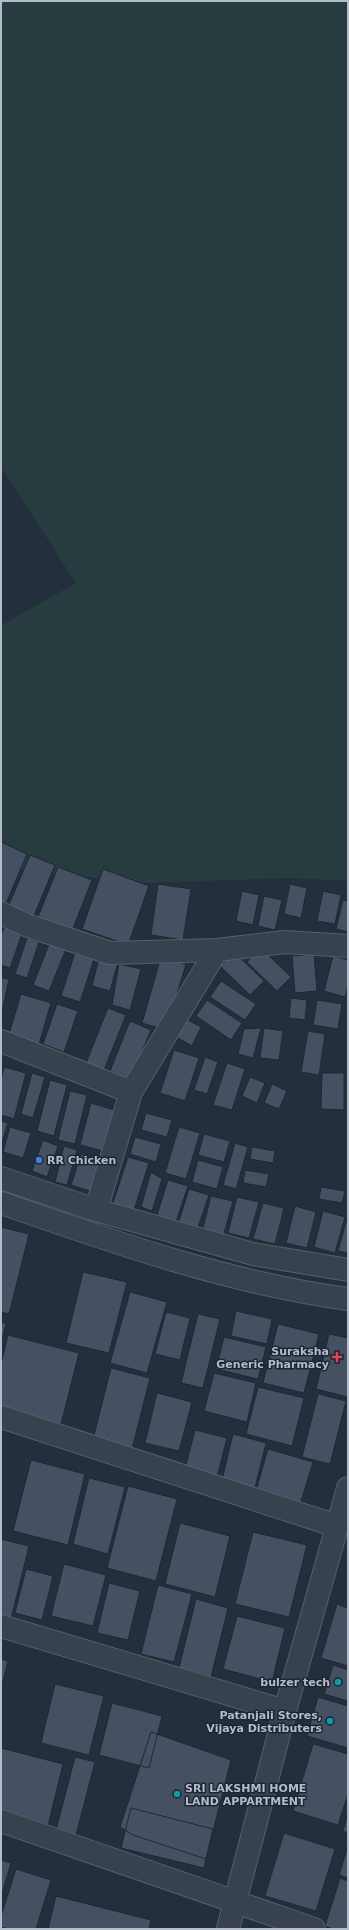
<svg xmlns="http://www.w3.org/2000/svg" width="349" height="1930" viewBox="0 0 349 1930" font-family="'DejaVu Sans',sans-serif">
<rect width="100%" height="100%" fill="#242f3e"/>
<path fill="#263c3f" d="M1,1H348V881L290,878L145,883L1,868V625L76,583L1,467Z"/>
<path fill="#455162" stroke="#1f2835" d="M1,842L27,854L5,906L1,905Z
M30,855L55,865L33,918L8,907Z
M58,867L92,880L70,936L36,922Z
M103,869L149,886L128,945L82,929Z
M158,884L191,889L183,940L151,935Z
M290,884L307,888L301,918L284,914Z
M242,891L259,895L253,925L236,921Z
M323,891L341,895L335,924L317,921Z
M264,896L282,900L275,930L258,926Z
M343,900L348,901V932L336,929Z
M5,925L23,931L10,968L1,965V935Z
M27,938L39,942L27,978L15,974Z
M50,942L66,949L49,991L33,985Z
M261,948L291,977L277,991L247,962Z
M234,952L264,981L250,995L220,966Z
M75,953L94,959L80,1002L61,996Z
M100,954L119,958L110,991L92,986Z
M314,954L317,991L295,993L292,956Z
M333,956L348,960V986L345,997L324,991Z
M161,957L186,964L166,1030L142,1023Z
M119,964L141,969L130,1010L112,1005Z
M1,978L9,979L1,1017Z
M221,981L256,1004L245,1020L210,997Z
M21,994L51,1003L39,1044L9,1034Z
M291,998L307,1000L305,1020L289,1018Z
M207,1000L242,1023L231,1040L196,1016Z
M317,1000L342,1004L338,1029L313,1025Z
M57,1004L78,1011L64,1052L43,1044Z
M108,1008L126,1015L104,1070L86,1063Z
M186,1019L201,1027L192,1046L176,1037Z
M130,1021L151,1030L130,1080L110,1071Z
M261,1028L253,1058L238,1054L244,1029Z
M264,1028L283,1031L279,1060L260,1058Z
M308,1031L325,1034L319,1075L301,1072Z
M174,1050L199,1058L185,1101L160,1093Z
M205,1057L218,1062L207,1094L194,1090Z
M227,1063L245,1069L232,1110L213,1105Z
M4,1067L26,1073L14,1119L1,1115V1080Z
M32,1073L45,1077L33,1118L21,1114Z
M322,1073H344V1110L321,1109Z
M250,1077L265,1083L257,1103L242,1096Z
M50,1080L67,1085L54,1136L37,1131Z
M272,1084L287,1091L279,1109L264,1103Z
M70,1091L87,1095L75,1144L58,1140Z
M91,1103L114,1110L103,1151L80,1145Z
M146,1113L172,1120L167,1137L141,1130Z
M1,1121L8,1123L1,1146Z
M10,1127L31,1133L23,1158L3,1152Z
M179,1127L200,1133L186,1179L165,1173Z
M204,1134L230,1141L224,1162L198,1155Z
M135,1137L161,1144L156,1162L130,1154Z
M43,1140L58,1146L47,1177L32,1171Z
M235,1143L248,1147L236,1189L223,1185Z
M64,1146L77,1150L67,1185L55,1182Z
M252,1147L275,1151L273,1163L250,1159Z
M81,1154L100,1160L90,1191L71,1185Z
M128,1157L149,1163L133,1213L112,1206Z
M198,1160L223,1167L217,1189L192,1182Z
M245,1170L269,1174L266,1187L243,1183Z
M151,1172L162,1179L152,1211L141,1207Z
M168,1180L188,1186L176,1222L157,1215Z
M321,1187L345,1191L342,1203L319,1199Z
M189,1189L209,1195L197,1230L178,1224Z
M211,1196L233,1201L223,1237L202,1232Z
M237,1197L259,1202L249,1238L228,1233Z
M263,1203L284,1208L275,1244L253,1239Z
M295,1206L316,1212L307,1248L286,1243Z
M323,1211L345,1217L335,1253L314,1247Z
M348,1215V1253L338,1251Z
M1,1227L29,1234L9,1314L1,1312Z
M83,1272L127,1282L109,1353L66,1343Z
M130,1292L167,1302L147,1373L110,1363Z
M236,1311L272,1319L267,1344L231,1336Z
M166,1312L190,1318L180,1360L155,1354Z
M198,1314L220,1319L203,1388L181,1383Z
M1,1322L6,1324L1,1343Z
M278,1324L319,1334L304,1393L263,1383Z
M329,1334L348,1338V1397L316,1389Z
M8,1335L79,1353L61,1424L1,1409V1364Z
M224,1337L266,1347L258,1379L216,1369Z
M111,1368L150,1378L131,1453L92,1443Z
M214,1373L256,1383L247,1422L204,1411Z
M258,1387L304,1398L292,1446L246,1434Z
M157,1393L192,1402L179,1451L145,1443Z
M318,1394L346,1401L330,1464L302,1457Z
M195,1430L227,1438L216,1481L184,1473Z
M233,1434L266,1443L254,1492L221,1484Z
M268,1449L313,1462L299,1508L255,1494Z
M31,1460L85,1474L68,1545L13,1531Z
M89,1478L125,1487L108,1554L73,1544Z
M128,1486L177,1499L156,1581L107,1568Z
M180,1523L230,1536L215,1597L165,1584Z
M253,1532L307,1545L289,1617L235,1604Z
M1,1539L29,1546L10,1623L1,1621Z
M64,1564L106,1575L93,1626L51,1616Z
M26,1569L53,1576L42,1620L15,1613Z
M109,1583L140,1591L128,1640L97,1633Z
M158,1585L192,1594L174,1662L141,1654Z
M196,1599L228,1608L211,1677L179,1668Z
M337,1604L348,1608V1666L321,1658Z
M237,1616L285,1628L272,1682L223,1669Z
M1,1659L8,1661L1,1689Z
M333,1665L348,1670V1701L324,1694Z
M55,1684L104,1696L89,1755L41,1743Z
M318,1697L348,1706V1748L307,1736Z
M112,1703L162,1716L149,1768L99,1755Z
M151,1732L231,1760L206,1859L133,1835L120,1827Z
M313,1744L348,1754V1794L338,1825L293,1811Z
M1,1748L63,1764L47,1830L1,1815Z
M75,1757L95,1762L75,1839L55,1834Z
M131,1808L213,1829L204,1868L121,1848Z
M348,1813V1833L343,1831Z
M284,1833L335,1849L316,1911L265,1896Z
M348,1846V1878L339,1875Z
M1,1860L11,1863L1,1897Z
M16,1869L51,1880L36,1929H8L1,1927V1916Z
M340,1878L348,1881V1929H333L325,1926Z
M56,1896L151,1920L149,1929H48Z"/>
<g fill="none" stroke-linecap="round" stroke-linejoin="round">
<g stroke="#565f6c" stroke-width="24">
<path id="minor" d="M1,913L26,925L110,953L217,950L285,942L348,946
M1,1041L131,1092
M1,1178L96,1210L253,1254L348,1270
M1,1203C114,1242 228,1283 348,1299
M96,1210L131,1092L217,950
M1,1417L337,1526
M1,1626L285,1711
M1,1821L314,1929
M228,1929L285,1711L348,1488"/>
</g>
<use href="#minor" stroke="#38414e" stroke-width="22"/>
</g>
<circle fill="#3f7fe0" stroke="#1d2633" stroke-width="1.5" cx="39" cy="1160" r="4"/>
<path fill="#e0444e" stroke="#1d2633" stroke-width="1.5" d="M335 1351h4v4h4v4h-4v4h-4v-4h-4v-4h4z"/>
<g fill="#0f9aa8" stroke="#1d2633" stroke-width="1.5">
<circle cx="338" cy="1682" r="4"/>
<circle cx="330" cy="1721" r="4"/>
<circle cx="177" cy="1794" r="4"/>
</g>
<g text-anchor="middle" stroke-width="3" stroke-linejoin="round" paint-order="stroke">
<g font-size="11" font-weight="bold" fill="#b4bcc9" stroke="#1d2633" text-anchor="end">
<text x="47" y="1164" text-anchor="start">RR Chicken</text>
<text x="329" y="1355">Suraksha<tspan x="329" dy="13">Generic Pharmacy</tspan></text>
<text x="330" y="1686">bulzer tech</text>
<text x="322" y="1719">Patanjali Stores,<tspan x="322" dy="13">Vijaya Distributers</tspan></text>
<text x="185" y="1792" text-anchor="start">SRI LAKSHMI HOME<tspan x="185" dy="13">LAND APPARTMENT</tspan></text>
</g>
</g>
<rect width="349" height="1930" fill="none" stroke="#b4bcc9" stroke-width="4"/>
</svg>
